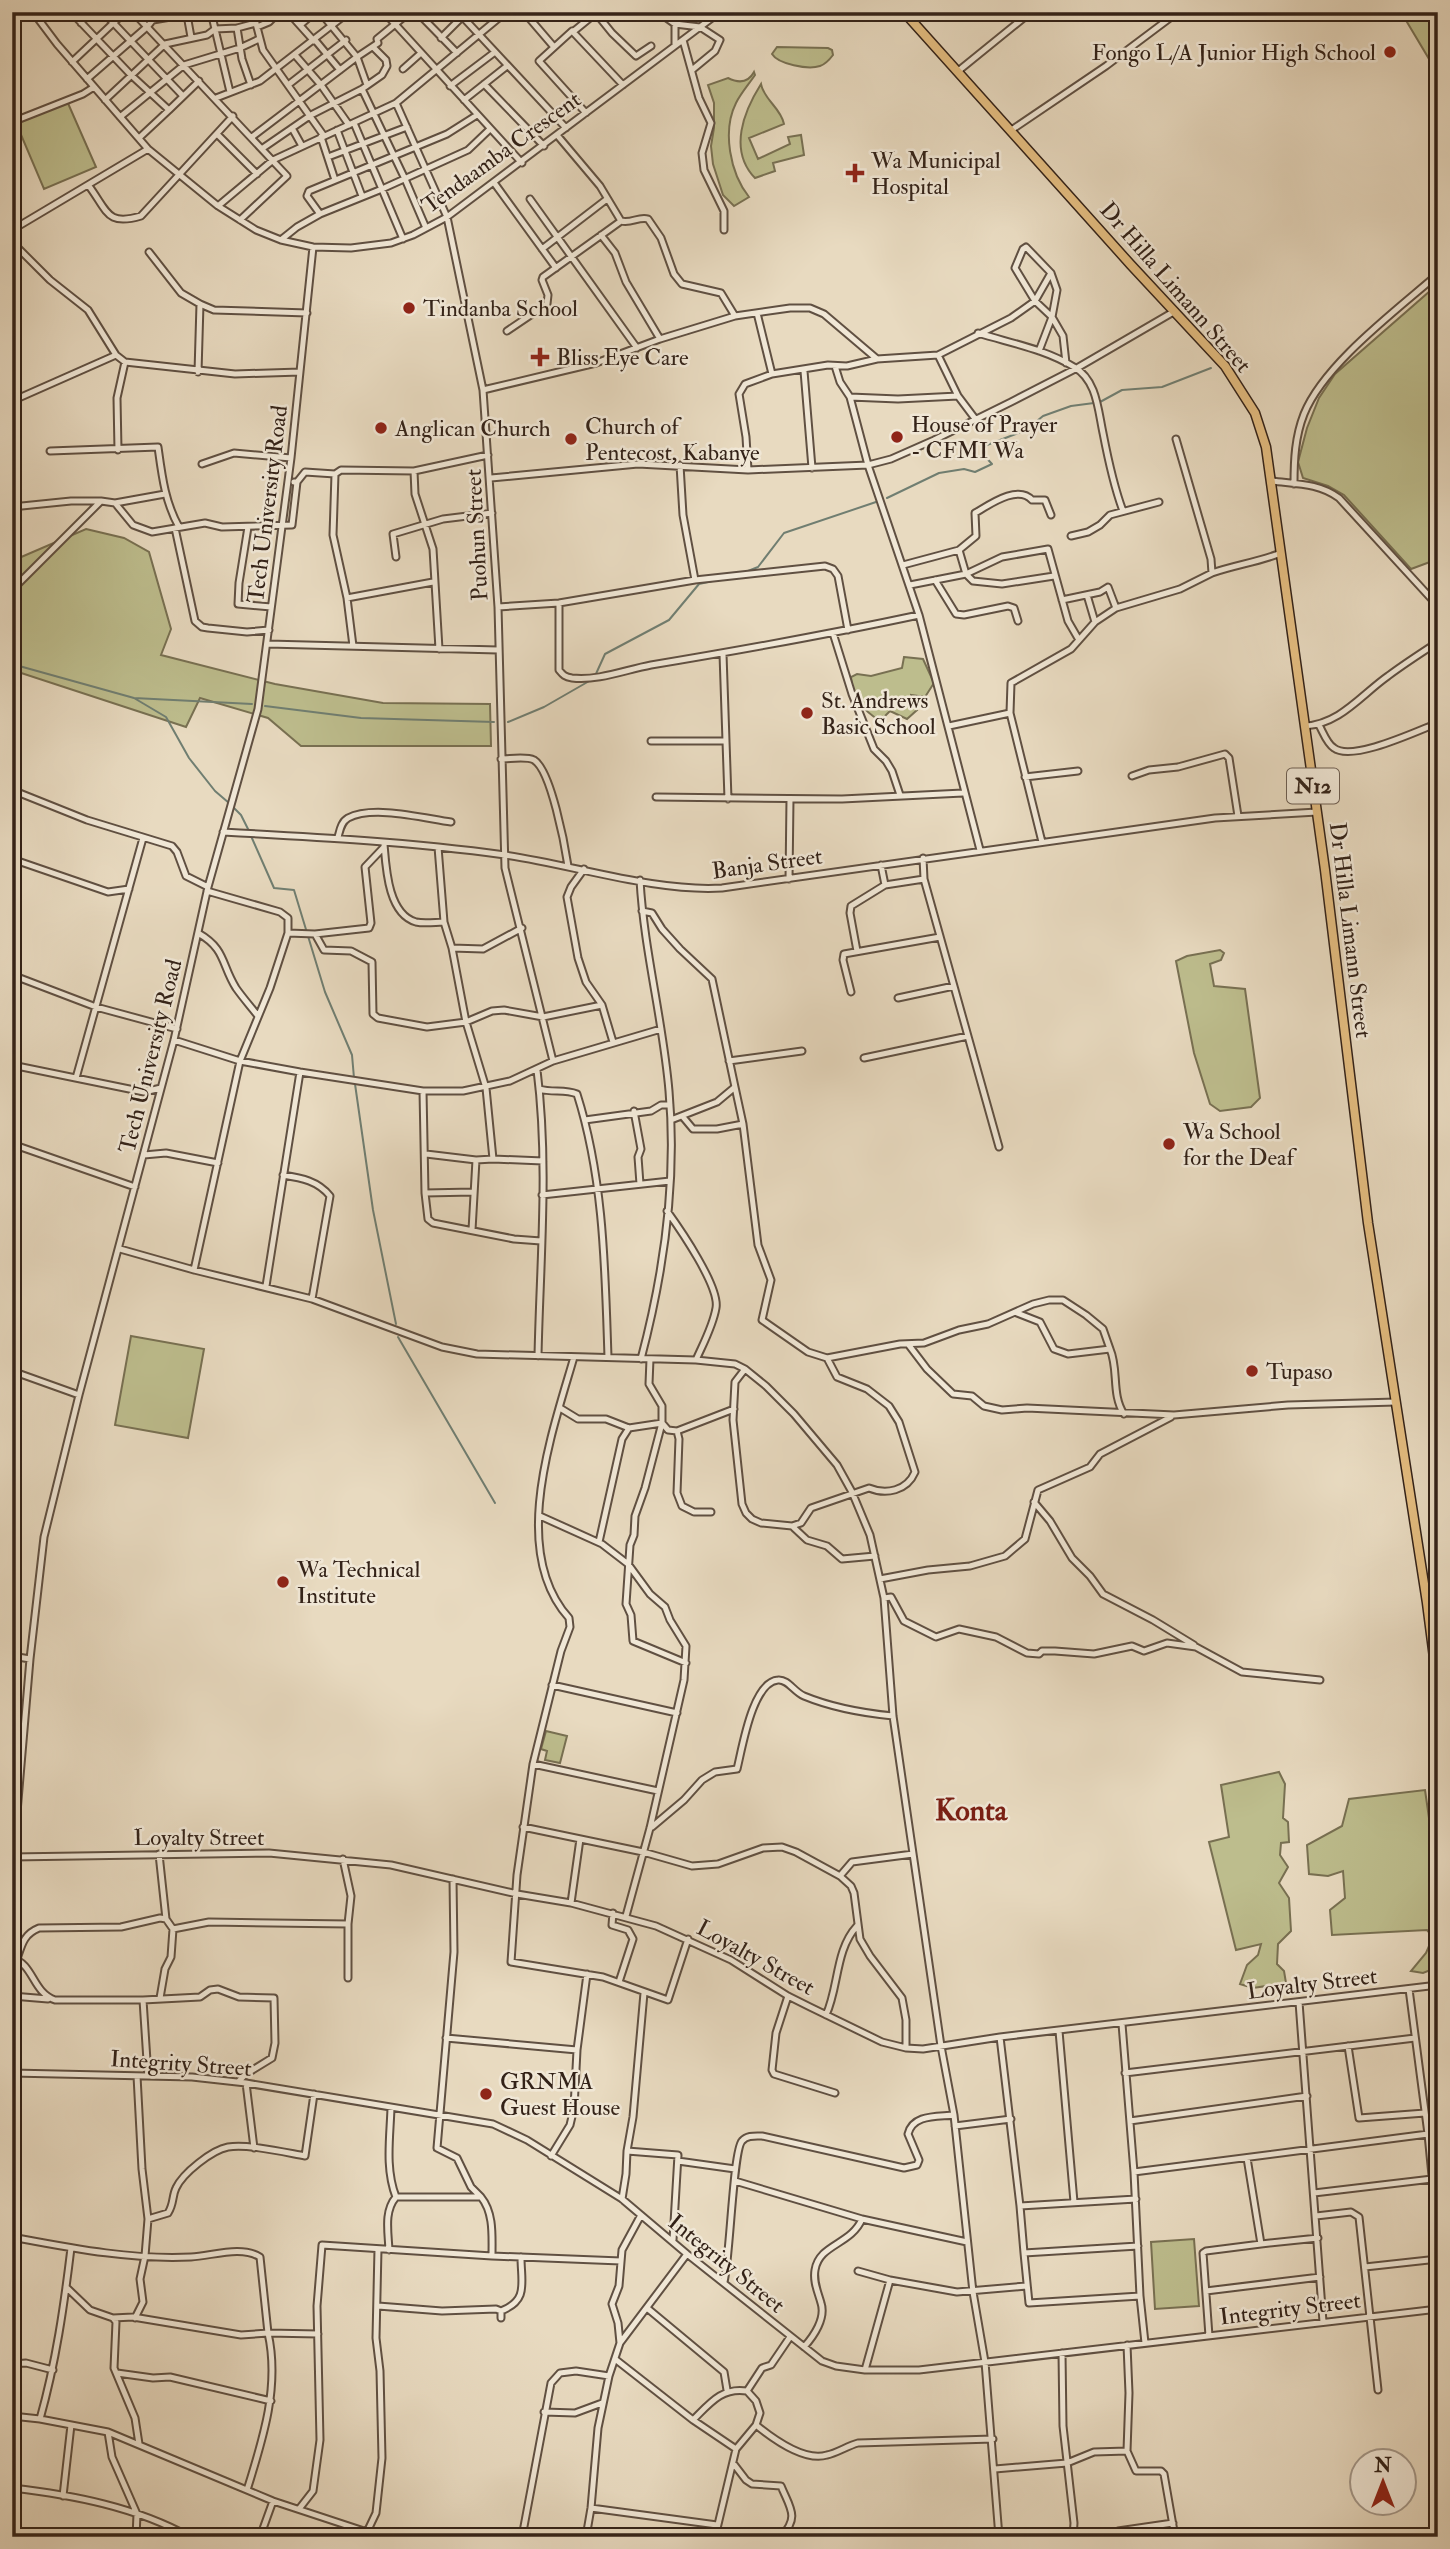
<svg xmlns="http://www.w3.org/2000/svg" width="1450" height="2549" viewBox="0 0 1450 2549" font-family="'IM FELL Double Pica',serif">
<rect width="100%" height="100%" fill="#e8dac0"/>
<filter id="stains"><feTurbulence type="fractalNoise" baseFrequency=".00286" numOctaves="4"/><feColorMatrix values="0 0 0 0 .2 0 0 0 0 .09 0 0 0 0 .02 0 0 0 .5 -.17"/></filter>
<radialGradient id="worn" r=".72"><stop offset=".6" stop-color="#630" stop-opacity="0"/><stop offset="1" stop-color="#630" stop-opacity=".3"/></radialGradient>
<path fill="#bdbd8d" stroke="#787052" stroke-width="2" d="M1401,12H1438V74Z
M777,47L828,48L832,50L833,55C830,59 826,64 820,66C808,70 778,64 772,54Z
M754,72L755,75C749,84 741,93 736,103C722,131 730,173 749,197L734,206L723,195L713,164L711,146L714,128V103L708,85L728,78C738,83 748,83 754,72Z
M761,84C764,100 781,108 784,124L749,138L758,159L790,144L788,137L801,135L804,155L773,163L775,171L755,178C728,150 744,111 761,84Z
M67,101L96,167L44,189L16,123Z
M1438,284V559L1411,569L1344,495L1328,486L1303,478L1298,462L1307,428L1319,398L1335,374Z
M86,529L124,538L149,552L171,629L161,655L275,684L383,703L490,704L491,746H301L268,718L200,698L186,727L12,670V561Z
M904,657L923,659L934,683L925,697L911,695V702L917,710L907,719L890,711L880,721C863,710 852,698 851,677L857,674L871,676L902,668Z
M1220,950L1224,953L1221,960L1210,964L1214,986L1245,989L1260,1098L1251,1107L1220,1111L1210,1104L1194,1053L1176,961L1187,956Z
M131,1336L204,1349L188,1438L115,1425Z
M546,1731L567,1736L560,1763L545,1760L547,1751L541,1749Z
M1279,1772L1285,1784L1283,1818L1288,1822L1289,1842L1281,1843L1280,1855L1288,1867L1279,1883L1289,1898L1291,1931L1278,1944L1277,1964L1284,1971L1286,1983L1253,1988L1240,1984L1247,1965L1258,1955L1261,1944L1236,1950L1209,1842L1229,1837L1221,1785Z
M1425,1790L1438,1881V1967L1423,1973L1411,1971L1426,1953L1433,1937L1427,1930L1332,1935L1330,1910L1345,1898L1343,1871L1328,1876L1309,1874L1307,1845L1342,1826L1349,1799Z
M1194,2239L1199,2306L1155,2309L1151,2242Z"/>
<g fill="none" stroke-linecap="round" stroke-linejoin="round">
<path stroke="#707e71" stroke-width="2" d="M1100,402L1122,390L1162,387L1211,368
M887,498L939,473L964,469L975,472L992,464L981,452L987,445L1026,430L1043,416L1071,406L1094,403
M743,573L758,567L784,533L876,502
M12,664L134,698L252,704
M595,676L605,654L669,620L699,584L717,580
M134,698L166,717L189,758L215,791L229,803
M265,706L361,718L494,722
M508,722L544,707L591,680
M233,807L241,815L249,831
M251,836L274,888L294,890L325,992L352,1055L354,1078
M355,1084L373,1210L396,1324
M398,1337L495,1503"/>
<g stroke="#605042" stroke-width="9">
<path id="minor" d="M33,12L57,44L148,149L218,206L256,230L281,240L313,247L351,248L391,243L413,235L447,217L720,12
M71,12L131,75L169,110L139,138
M103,12L183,96
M133,12L287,176L240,220
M211,12L215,29L237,28L256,23
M253,12L263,50L324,136
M288,12L314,41
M320,12L357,57L367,85
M384,12L522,163
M417,12L457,53
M458,12L566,128
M524,12L554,47
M595,12L612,33L636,56L651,46
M658,12L675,24L700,27L720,40L715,51L692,70
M187,15L191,37
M153,20L200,12
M81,23L90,12
M300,25L315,12
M257,27L269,22L279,12
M237,28L242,59L251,85
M574,31L596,13
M441,38L462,17
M315,40L340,70
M683,40L699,98L711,123L702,153L704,170L724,211V230
M675,45V24
M295,55L321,85L349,125
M72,62L125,12
M403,69L421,53
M957,72L1031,12
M87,79L148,26L159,12
M484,84L544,146
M288,85L346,40
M450,86L495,52
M362,89L405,179L426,228
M216,98L260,81L349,12
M105,100L165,44L207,35L215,29L230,92
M464,100L507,66
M396,103L447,217L483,390L498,607L505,868L553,1061
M169,110L199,81
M586,113L539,61L572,31L623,85
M120,117L184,65L240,48L259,39
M12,122L83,94L94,87
M354,123L403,239
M292,128L302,146
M337,130L362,196
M1010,131L1106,66L1178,12
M217,134L257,174
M557,135L600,186L621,221C631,224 639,216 648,219L661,238L674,274L682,284L721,293L735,316
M252,137L357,57L378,43L377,39L410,12
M321,137L335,180
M263,148L311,115L362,89L382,75L387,66L386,60L374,48
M328,157L407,127
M495,184L556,268
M89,186C108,212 107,226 141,216L233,116
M530,199L637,348
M218,206L273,160L396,103L506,12
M320,214L307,196L309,191L447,134L477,115
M12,230L148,149
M601,235L615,253L626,282L660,339
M282,239L297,227L320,214L382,189L468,150L490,129
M12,242L50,280L88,310L116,355L125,362L235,374L300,372
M542,249L607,199
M149,252L181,293L200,304
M757,313L772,374
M507,331L547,304L548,295L542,280L543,277L621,221
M978,333C1010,343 1045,349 1074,367C1097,380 1098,410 1103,433C1108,459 1114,487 1123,511
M1039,351L1052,317L1057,290L1051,273L1026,247L1023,249L1015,268L1035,301L1052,317L1063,336L1066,363
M938,355L958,396
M835,366L840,382L850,397L898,399L958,396L976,420
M804,371L812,468
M198,372L200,304L214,310L307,313
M483,390L596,363L660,339L735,316L790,308H810L824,314L877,359L938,355L1011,318L1035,301L1051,273
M850,397L868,465L919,615L980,850
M12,401L116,355
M1176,439L1211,559L1212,573C1235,565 1258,562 1281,553
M118,450L117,398L125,362
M50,451L158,447C162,476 165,502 179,527
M202,464L234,453L291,458
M680,465L683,515L695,580
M748,470L746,437L739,394L745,384L772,374L828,365L847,366L877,359
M491,478L638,464L748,470L868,465L891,459L934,440L1011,402L1077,368L1175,311
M1272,481C1296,484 1319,483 1339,498L1438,606
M294,482H297L305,472L335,474
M1294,484C1294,460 1295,437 1304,414C1324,364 1397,310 1438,274
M115,503L165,494
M12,507L71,501H101
M248,527L239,583L238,604L271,607
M175,528L195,621L202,627L208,628L247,632L269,630
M1071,536L1088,532L1100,525L1110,515L1159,502
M959,550L966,574L973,581L1002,584L1054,576
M396,557L393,534L443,519L492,513
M903,565L959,550L976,536L975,513C989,505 1018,484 1032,500H1045L1051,515
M935,580L956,614L964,615L1008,606L1014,608L1018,621
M910,585L966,574L1002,557L1048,549L1068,621L1079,640
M12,590L101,501L115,503L133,525L152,532L205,523L222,527L292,525L297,482
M1087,595L1095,622
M347,598L433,582
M559,603V670C563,675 565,677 572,678C598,681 625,670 651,665C741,650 830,634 919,615
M498,607L559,603L695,580L825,566L833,569L838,576L848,630
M1116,608L1180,589L1212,573
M833,633L852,694L874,749L886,761L892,771L900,795
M268,644L498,650
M353,646L347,598L333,535L335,474L341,470L414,471
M439,649L433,549L415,494L414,471L488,455
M723,654L728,799
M1010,713L1042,842
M1319,725C1323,732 1327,744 1334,748C1352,762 1417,731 1438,723
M949,726L1010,713L1011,683L1071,649L1095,622L1116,608L1108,587L1100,592L1062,600
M1305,726C1340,724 1361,695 1388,676C1404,664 1421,653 1438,642
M651,741H726
M501,759C510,759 526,756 534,760C551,770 565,846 568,866
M1132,776L1149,770L1178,767L1225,754L1229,758L1238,816
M1025,777L1078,771
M12,790L87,820L172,846L177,852L186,876L208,887
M656,797L842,799L963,793
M223,832C317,837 411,842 505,855C574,865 654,892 722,888L1215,818L1317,812
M338,837C340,830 341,822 348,818C373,805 423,818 451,822
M384,844C386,868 388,914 416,922C425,924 436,922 444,922
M438,847L444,922L452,948L466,1022L486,1088L493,1159L476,1160L472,1230
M923,858L924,879L999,1147
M12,859L108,892L129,889
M584,869L571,887L567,897L578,958L586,982L602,1005L613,1042
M789,879L790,799
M640,880C644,951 663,1020 669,1091C677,1180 664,1272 641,1359
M885,885L924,879
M207,891L280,912L288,918V933
M642,911L652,913L662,929L680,949L712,979L735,1087L717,1102L671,1120
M198,933C226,949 221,964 236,988C243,998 251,1007 258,1016
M315,934L324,950L351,951L372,962L373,1014L378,1018L427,1027L466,1022L492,1011L504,1010L543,1017L602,1005
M452,948L483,949L522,928
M857,951L850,913L851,906L885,885L881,865
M12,975L96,1007L177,1029
M851,992L843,960L844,954L940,937
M898,998L954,986
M174,1040L240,1061L300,1072L423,1091H463L510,1081L553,1061L661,1029
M864,1058L968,1036
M729,1061L802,1051
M12,1065L144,1092L161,1088
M537,1070C549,1165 540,1261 538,1356
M76,1078L143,838
M735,1087L743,1124L758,1245L771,1280L762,1320L808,1352L827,1358L837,1377L867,1389L889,1406L899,1422L915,1472C907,1491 886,1495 869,1488L811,1508L801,1523L792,1526
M539,1089C553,1093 564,1089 577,1094C604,1179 605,1269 608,1357
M423,1091L425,1193L428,1219L433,1223L514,1239L541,1241
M634,1111L641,1149L638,1157L640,1184
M683,1117L693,1129H717L743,1124
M585,1120L651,1111L661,1105H670
M12,1144L135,1187
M426,1154L476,1160
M144,1155L166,1153L218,1163
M493,1159L543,1161
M283,1175C302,1178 318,1181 330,1196L312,1299
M425,1193L473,1192
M542,1195L670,1181
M667,1211C680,1229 720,1287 716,1308C713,1326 703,1344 696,1360
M120,1249L194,1270L312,1299L442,1347L477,1354L696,1360L735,1364L745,1369L766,1386L794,1414L837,1465L852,1492L870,1535L884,1598L893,1716L941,2046L954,2115L973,2292L985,2362L999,2537
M194,1270L240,1061L270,988L288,933L315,934L369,928L371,923L365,867L384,847
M266,1286L300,1072
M1017,1313L1040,1322L1054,1349L1068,1354L1110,1349C1119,1370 1111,1394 1124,1414
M908,1344L927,1369L953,1394L972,1396L984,1406L1002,1410L1027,1408L1174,1415L1288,1405L1396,1402
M574,1357C552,1433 509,1551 569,1618L570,1627L561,1651L533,1764L517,1875L511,1962L603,1977L668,2000L688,1939
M827,1358L900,1344L924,1343L959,1330L988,1324L1033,1304L1049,1300H1063L1086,1315L1103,1329L1110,1349
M650,1359L649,1384L662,1406V1423L645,1488L635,1516L634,1535L630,1545L626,1604L631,1615L633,1641L686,1663
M745,1369L735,1382L733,1420L742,1504L746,1513L752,1519L761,1523L792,1526L807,1540L827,1546L842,1559L875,1556
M12,1371L79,1395
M560,1408L578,1419H606L629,1428L662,1423L668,1430L677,1431L679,1439L677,1493L682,1506L694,1512H711
M677,1431L734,1409
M1034,1502L1050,1521L1072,1558L1090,1576L1103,1594L1153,1620L1194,1645
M540,1516L602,1544L628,1564L650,1594L665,1607L670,1620L686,1646L684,1680L650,1828L626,1916
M599,1542L622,1439L629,1428
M880,1579L928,1570L970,1566L1005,1556L1025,1539L1038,1490L1090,1467L1100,1454L1171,1417
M884,1598L891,1597L904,1621L936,1637L959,1629L996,1637L1027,1653L1039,1654L1042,1651H1055L1094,1654L1132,1646L1144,1651L1167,1643L1196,1647L1242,1672L1320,1680
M12,1656L30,1659
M552,1685L677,1713
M533,1764L658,1791
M523,1827L643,1852L692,1866L718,1864L763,1848L782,1847L796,1852L840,1876L851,1886L854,1893L860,1939L870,1956L902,1998L906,2020V2048
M652,1827L684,1800L702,1780L715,1772L737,1769C742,1750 752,1682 778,1680C788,1679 794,1692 804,1696C833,1708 862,1713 893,1716
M159,1854L166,1919L173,1929L171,1957L165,1969L160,1998
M12,1857L269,1853L391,1865L517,1894L571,1903L656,1926L731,1960L788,1996L810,2007L882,2042L906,2048L923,2049L1000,2037L1438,1985
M343,1859L351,1896L348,1924V1978
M12,1871L30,1659L44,1537L79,1395L174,1040L208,887L258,709L291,458L313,247
M840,1876L852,1862L913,1854
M453,1879L454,1952L437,2148L457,2158L471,2187L481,2197
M571,1903L580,1839
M613,1913L612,1925L628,1930L633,1939L619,1982
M173,1929L209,1922L348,1924
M12,1958C34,1964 32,1992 55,2000H143L200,1997L210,1990L218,1989L239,1997L274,1998L275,2043L272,2058L246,2074L238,2082
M17,1959C22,1944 24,1934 39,1928L121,1927L160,1918L166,1919
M1409,1989L1428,2134L1438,2238
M12,1996L48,1999
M788,1996L776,2033L772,2070L774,2074L835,2093
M143,2000L148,2076
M1299,2002L1323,2322
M826,2015C839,1987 835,1950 857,1926
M1122,2024L1134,2172L1140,2296L1145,2343
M1059,2031L1074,2202
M1000,2037L1020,2206
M446,2038L577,2050
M1348,2046L1359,2118L1425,2113
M12,2073L192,2077L246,2083L493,2124L527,2140L622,2199L687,2254L822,2361L836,2366L865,2370H919L1438,2309
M1125,2073L1415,2038
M246,2083L254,2148
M391,2108C390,2138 385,2169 396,2197
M1130,2121L1307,2096
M955,2126L1011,2119
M627,2151L633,2117L644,1993
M551,2156L570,2125L574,2108L577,2050L587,1974
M1247,2158L1261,2244L1318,2238
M678,2161L735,2169
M1134,2172L1428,2134
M735,2181L862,2219L967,2242
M1314,2193L1432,2179
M396,2197H481C494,2213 492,2236 492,2256
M622,2199L626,2174L627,2151L678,2155L673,2240
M1316,2216L1351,2212L1359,2217L1378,2390
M148,2219L168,2213C174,2204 172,2196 176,2188C183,2173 212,2150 228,2147C249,2144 283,2152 305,2156L314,2094
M12,2237C71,2248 131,2260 191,2257C212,2256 241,2245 260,2257L268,2333L241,2335L133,2317L113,2318
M1138,2246L1024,2253L1029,2303L1140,2296
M389,2250C388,2231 384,2211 396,2197
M1024,2253L1020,2206L1136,2199
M1365,2267L1438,2259
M858,2271L890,2280L957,2292L1026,2286
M724,2282C730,2258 733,2151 742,2141C747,2135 755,2136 762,2136L904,2168L917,2165L919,2160L908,2134C913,2114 937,2117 954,2115
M66,2287L90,2310L113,2318L116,2322L114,2368L135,2418L139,2444
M1206,2291L1320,2277
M378,2306L442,2311L496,2309L501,2311V2318
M647,2308L724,2372L727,2390
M501,2311C529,2300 521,2283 521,2257
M135,2318L143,2302L140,2279L145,2256L148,2219L142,2169L137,2076
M1209,2336L1203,2253L1206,2251L1261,2244
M620,2343L618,2323L612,2304L619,2286L622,2250L641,2215
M1127,2345L1129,2393L1127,2451L1136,2471H1161L1164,2474L1175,2537
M804,2347C814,2336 826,2318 821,2303C818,2292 813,2282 815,2270C819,2244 851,2245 862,2219
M1062,2353L1063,2426L1074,2523L1073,2537
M615,2359L693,2420L736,2449
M12,2364L26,2363L53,2370
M865,2370L890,2280
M117,2373L153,2378L170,2377L271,2401
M747,2391L762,2368L771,2365L790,2337
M544,2412L575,2413L602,2403
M12,2416L40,2419L108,2432L273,2501L367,2532L387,2537
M40,2419C56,2362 64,2306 71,2248
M693,2420C710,2403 722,2387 747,2391L756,2401L760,2413L756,2425L736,2449L715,2537
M756,2425C772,2438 804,2462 827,2455C837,2453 847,2446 858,2443L993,2439
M108,2432L112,2457L137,2514L136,2537
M733,2463L746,2480L752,2484L781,2486C790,2508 800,2517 781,2537
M995,2469L1067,2463L1094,2452L1127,2451
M12,2488C73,2495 136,2507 190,2537
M247,2490C263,2439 280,2386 268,2333L318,2334
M63,2496L71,2425
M591,2508L717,2525
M299,2509L313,2491L320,2440L317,2306L322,2245L492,2256L621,2261
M260,2537L273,2501
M367,2537V2532L376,2513L382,2458L380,2371L376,2338L378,2249
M522,2537L551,2383L560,2373L576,2371L609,2376
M586,2537L591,2508L598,2428L609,2376L620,2343L687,2254
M1094,2537L1118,2531L1173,2523"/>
</g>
<g stroke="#332218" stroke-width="11">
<path id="highway" d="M904,12L1131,265L1225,366L1255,413L1266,447L1325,870L1368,1223L1427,1603L1438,1689"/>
</g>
<use href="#minor" stroke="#f0e7d6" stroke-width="5"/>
<use href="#highway" stroke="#e4bd80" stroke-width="8"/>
</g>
<g fill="#8f2418" stroke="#f0e7d6" stroke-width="2.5">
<circle cx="1390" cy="52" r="7"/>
<path d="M851.5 162.5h7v7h7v7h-7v7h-7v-7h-7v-7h7z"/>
<circle cx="409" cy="308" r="7"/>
<path d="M536.5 346.5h7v7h7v7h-7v7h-7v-7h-7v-7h7z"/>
<circle cx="381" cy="428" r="7"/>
<circle cx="897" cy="437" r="7"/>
<circle cx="571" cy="439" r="7"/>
<circle cx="807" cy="713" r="7"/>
<circle cx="1169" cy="1144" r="7"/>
<circle cx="1252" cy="1371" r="7"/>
<circle cx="283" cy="1582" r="7"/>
<circle cx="486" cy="2094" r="7"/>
</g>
<g text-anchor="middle" stroke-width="5" stroke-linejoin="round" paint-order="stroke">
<rect fill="#f0e7d6" stroke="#6c5d51" stroke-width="2" x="1287" y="768.5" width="52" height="35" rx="5"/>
<g font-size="21" font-weight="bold" fill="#332218">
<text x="1313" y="793">N12</text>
</g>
<g font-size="23" fill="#332218" stroke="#f0e7d6" text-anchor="start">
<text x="1376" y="60" text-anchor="end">Fongo L/A Junior High School</text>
<text x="871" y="168">Wa Municipal<tspan x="871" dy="26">Hospital</tspan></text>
<text x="423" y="316">Tindanba School</text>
<text x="556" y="365">Bliss Eye Care</text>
<text x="911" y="432">House of Prayer<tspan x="911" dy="26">- CFMI Wa</tspan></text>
<text x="585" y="434">Church of<tspan x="585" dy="26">Pentecost, Kabanye</tspan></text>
<text x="395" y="436">Anglican Church</text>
<text x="821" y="708">St. Andrews<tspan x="821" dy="26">Basic School</tspan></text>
<text x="1183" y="1139">Wa School<tspan x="1183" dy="26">for the Deaf</tspan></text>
<text x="1266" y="1379">Tupaso</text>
<text x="297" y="1577">Wa Technical<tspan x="297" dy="26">Institute</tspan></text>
<text x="500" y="2089">GRNMA<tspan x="500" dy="26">Guest House</tspan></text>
</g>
<g font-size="23" fill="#332218" stroke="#f0e7d6">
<text transform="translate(501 152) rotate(-36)" y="8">Tendaamba Crescent</text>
<text transform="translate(1176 287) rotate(49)" y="8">Dr Hilla Limann Street</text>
<text transform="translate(267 504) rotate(-83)" y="8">Tech University Road</text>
<text transform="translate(476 535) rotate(-93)" y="8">Puohun Street</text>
<text transform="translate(767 863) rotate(-8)" y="8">Banja Street</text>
<text transform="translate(1351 930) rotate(83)" y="8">Dr Hilla Limann Street</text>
<text transform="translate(150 1056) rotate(-76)" y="8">Tech University Road</text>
<text x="199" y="1845">Loyalty Street</text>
<text transform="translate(756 1957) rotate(29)" y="8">Loyalty Street</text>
<text transform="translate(1312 1983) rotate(-7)" y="8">Loyalty Street</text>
<text transform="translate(181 2063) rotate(4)" y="8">Integrity Street</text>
<text transform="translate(727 2263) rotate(39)" y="8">Integrity Street</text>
<text transform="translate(1290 2308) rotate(-7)" y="8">Integrity Street</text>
</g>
<g font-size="30" font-weight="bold" fill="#7a1f14" stroke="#f0e7d6">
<text x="971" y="1820">Konta</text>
</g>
</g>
<rect width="1450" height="2549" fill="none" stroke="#e8dac0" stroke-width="42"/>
<rect x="14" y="14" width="1422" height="2521" fill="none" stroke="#332218" stroke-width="3.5"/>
<rect x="21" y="21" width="1408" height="2507" fill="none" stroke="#332218" stroke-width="2"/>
<g transform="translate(1383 2482)"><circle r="33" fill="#f0e7d6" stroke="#a4988a" stroke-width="2"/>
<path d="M0-5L12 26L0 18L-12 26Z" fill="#8f2418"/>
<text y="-10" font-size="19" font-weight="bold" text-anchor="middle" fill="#332218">N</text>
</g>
<rect width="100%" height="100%" filter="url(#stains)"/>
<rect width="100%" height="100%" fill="url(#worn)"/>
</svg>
